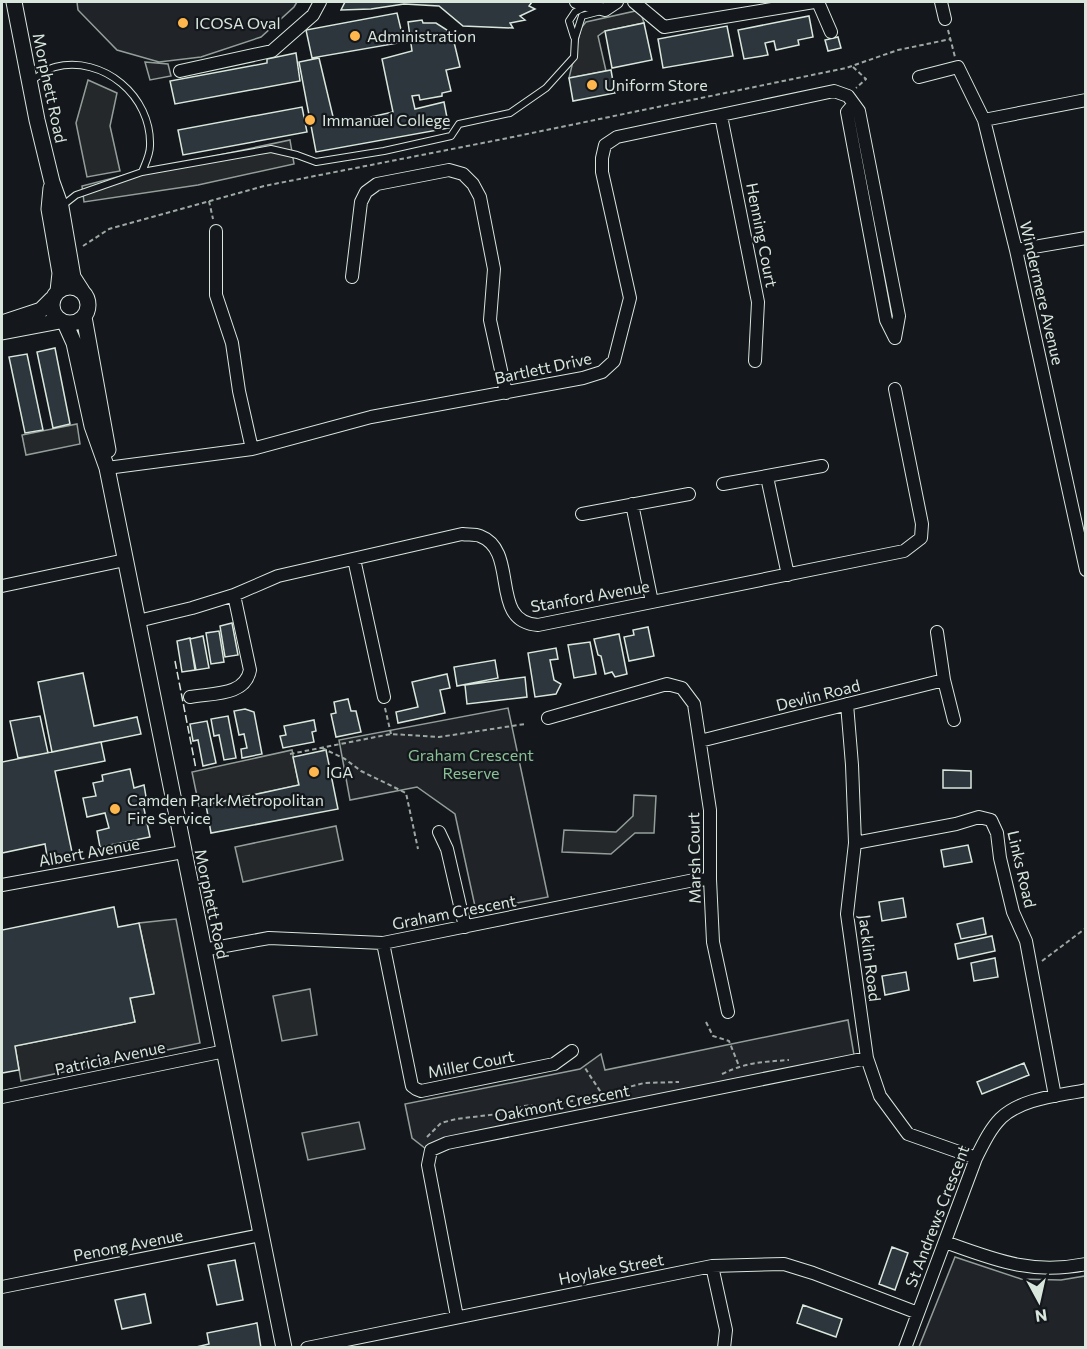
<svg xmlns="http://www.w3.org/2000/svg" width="1087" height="1349" viewBox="0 0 1087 1349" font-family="Commissioner,sans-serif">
<rect width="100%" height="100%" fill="#14181c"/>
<path fill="#202428" stroke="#939e99" stroke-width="1.5" d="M77,2H297L294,7L261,37L201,57L159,62L117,50L78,10Z
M145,62L168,64L171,76L150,80Z
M508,708L548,897L476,911L455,814L417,787L350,800L339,740Z
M848,1020L854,1055L426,1149L412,1138L405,1104L580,1069L601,1054L605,1070Z
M955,1257L1021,1279L1061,1280L1085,1276V1347H919Z"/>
<path fill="#24282b" stroke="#939e99" stroke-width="1.5" d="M640,10L644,23L605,31L598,36L606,71L569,78L581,28L586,22Z
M88,80L117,93L110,126L120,171L87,177L76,123Z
M290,140L294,164L198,185L84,202L82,186L125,175Z
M77,424L80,444L26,455L22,435Z
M292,750L299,785L199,806L192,772Z
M634,795L656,796L654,833H635L611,854L562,852L564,830L616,832L633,816Z
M336,826L343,860L243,882L235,847Z
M176,919L200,1043L21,1081L15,1046L135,1022L130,998L154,993L139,923Z
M310,989L317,1035L282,1041L273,996Z
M359,1122L365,1149L308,1160L302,1133Z"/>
<path fill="#2c363c" stroke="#d8e6dc" stroke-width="1.5" d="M345,2H532L529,6L535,9L520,16L525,20L510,23L513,28L463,26L439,6L404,4L371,9L341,10Z
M397,13L404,42L312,58L306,30Z
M809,16L813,37L798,40L799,45L776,50L774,41L765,43L768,55L744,59L738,30Z
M422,20L423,23H436L447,30L454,42L460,67L446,70L451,91L442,93V96L420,100L419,95L412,96L415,109L444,102L449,128L316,152L299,62L319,58L335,125L393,112L382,59L412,51L408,22Z
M644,23L652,60L612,68L605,31Z
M727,26L733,56L663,68L658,39Z
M838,37L841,48L828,51L825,40Z
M296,53L300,81L175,104L170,81L267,63V59Z
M611,70L615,93L573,101L569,78Z
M302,107L307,132L183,155L178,130Z
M55,348L70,424L53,428L37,352Z
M27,354L43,430L25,433L9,357Z
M232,623L238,655L225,657L220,626Z
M648,627L654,656L629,661L624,637L634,635L633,630Z
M219,631L224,662L211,664L206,633Z
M619,634L627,674L615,677L612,672L605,674L601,656L598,655L594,639Z
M203,636L209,668L196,670L190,639Z
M190,638L195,670L182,672L177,641Z
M590,642L596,674L574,678L568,645Z
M556,648L558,659L550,660L554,680L561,684L556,694L535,697L528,653Z
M495,660L498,678L457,686L454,667Z
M83,673L94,726L137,717L141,734L52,752L38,682Z
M447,674L450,688L440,690L445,713L398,723L396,712L418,707L412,682Z
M525,677L527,697L467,704L465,685Z
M348,699L351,711H356L361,732L336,737L331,714L336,713L334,702Z
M245,709L254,712L262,754L242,758L241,749L247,748L244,734L239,735L234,711Z
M40,716L48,753L18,758L10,721Z
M228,716L236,758L224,760L219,735L214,736L211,719Z
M314,720L316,731L312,732L314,742L283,748L280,736L286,735L284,726Z
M207,721L216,763L203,766L198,740L193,741L190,724Z
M101,742L105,761L55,771L73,857L48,862L45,844L2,853V762Z
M326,750L338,809L211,833L206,805L299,785L293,757Z
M130,769L134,788L144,785L147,803L143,804L150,837L100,847L97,831L109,828L105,813L87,817L83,798L96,796L93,783L103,781L102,775Z
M943,770L971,771V788H943Z
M968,845L972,862L944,867L941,850Z
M903,898L906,917L882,921L879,902Z
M114,907L118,927L139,923L154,994L130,998L135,1022L15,1046L19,1070L2,1073V930Z
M983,918L986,934L961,939L957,924Z
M992,936L995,951L958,959L955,944Z
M995,958L998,977L974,981L971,963Z
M906,972L909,990L885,995L882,976Z
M1024,1063L1029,1075L982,1094L977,1082Z
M892,1247L908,1253L895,1290L879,1284Z
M235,1260L243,1300L217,1305L208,1265Z
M145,1294L151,1323L122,1329L115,1300Z
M803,1305L842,1319L836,1337L797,1323Z
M257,1323L261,1348H192L209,1344L207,1333Z"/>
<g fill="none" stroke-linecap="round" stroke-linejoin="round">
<g stroke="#d8e6dc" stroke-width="8">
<path id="service" d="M574,37L569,21L575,12L587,6
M31,81C38,77 46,69 55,67C103,55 152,96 150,146C150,155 145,164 142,172L76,195L62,206
M142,172L271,149L297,155L316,162L384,151L451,136L459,124L510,113L546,88L574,57L575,38L582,16L601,11"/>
</g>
<g stroke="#d8e6dc" stroke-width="14">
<path id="minor" d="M576,2L605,10L617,2
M634,2L664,27L814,2
M818,2L831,32
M941,2L945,19
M180,71L272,51L313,15L320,2
M919,77L958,67L984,120L1016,250L1086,570
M853,105L847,112L886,320L895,338
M721,116L758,302L755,361
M984,120L1086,100
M216,231V295L232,343L239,391L252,449
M1016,250L1086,238
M352,277L361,202L366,192L377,184L449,170L463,174L473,184L480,197L494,269L490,320L506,393
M107,468L252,449L371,417L583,378L602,372L614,361L630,298L602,172V158L605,145L617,137L834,91L848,96L859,111L899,316L895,338
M767,477L788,575
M723,484L822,466
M632,504L652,602
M582,514L689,494
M354,559L384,697
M2,586L125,560
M138,621L192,608L234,595L278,576L462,534C468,535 475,534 480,536C520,551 488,622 538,625L904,551L921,538L922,524L895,389
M937,632L944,680L954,720
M190,697C213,693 245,696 250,670L234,595
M847,704L852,765L855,843L847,914L867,1058L880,1096L908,1134L976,1158
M548,718L667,684L682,688L694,704L710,810V879L713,942L728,1012
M700,741L944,680
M439,832L447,849L465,927
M855,843L956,824L979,817L991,820L997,833L1000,858L1013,912L1026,941L1055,1096
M2,885L183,852
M383,943L412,1086L416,1089L421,1091L554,1064L572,1051
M203,950L269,938L383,943L694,880L710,879
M2,1097L225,1051
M945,1242C995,1260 1031,1275 1086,1264
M712,1266L726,1330L724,1348
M2,1287L261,1235
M457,1317L428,1165L431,1150L447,1143L867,1058
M307,1348L712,1266L784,1264L813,1273L918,1313
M905,1348L976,1158C983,1144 990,1129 1001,1118C1022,1098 1058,1096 1086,1090"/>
</g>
<g stroke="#d8e6dc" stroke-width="17">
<path id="tertiary" d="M14,2L37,120L52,182L61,207L73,277L82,291
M51,188L49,209L60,273L58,291
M52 305a18 18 0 1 1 36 0a18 18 0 1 1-36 0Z
M84,317L108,450
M2,323L41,310L52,299
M65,323L74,343L92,426L107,468L284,1348
M2,332L60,321"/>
</g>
<path stroke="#9da8a2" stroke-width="2" stroke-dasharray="4.5 3" stroke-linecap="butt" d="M948,30L955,57
M853,67L866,79L856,88
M209,201L213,219
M83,246L109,229L264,186L503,139L846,68L898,50L951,39
M385,708L391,734
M322,748L345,759L361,771L406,793L418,849
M290,754L391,734L439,737L525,724
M1042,961L1086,928
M706,1022L713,1036L729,1041L739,1066
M722,1074C747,1062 762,1062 789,1060
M602,1094L644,1083L679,1082
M427,1137L441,1123L456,1119L506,1113L524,1106L568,1102L602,1094L585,1068"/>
<use href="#service" stroke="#14181c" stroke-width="6"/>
<use href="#minor" stroke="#14181c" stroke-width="12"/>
<use href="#tertiary" stroke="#14181c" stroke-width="15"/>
<path stroke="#d8e6dc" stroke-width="1.5" stroke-dasharray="8 3" stroke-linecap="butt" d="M175,661L196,769"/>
</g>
<g fill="#ffb74d" stroke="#14181c" stroke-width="2">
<circle cx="183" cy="23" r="6"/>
<circle cx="355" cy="36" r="6"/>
<circle cx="592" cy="85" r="6"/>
<circle cx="310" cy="120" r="6"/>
<circle cx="314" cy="772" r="6"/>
<circle cx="115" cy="809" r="6"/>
</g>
<g text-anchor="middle" stroke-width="4.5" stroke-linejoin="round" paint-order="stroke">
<g font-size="16" fill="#d8e6dc" stroke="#14181c" text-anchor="start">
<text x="195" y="29">ICOSA Oval</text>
<text x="367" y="42">Administration</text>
<text x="604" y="91">Uniform Store</text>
<text x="322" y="126">Immanuel College</text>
<text x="326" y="778">IGA</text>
<text x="127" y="806">Camden Park Metropolitan<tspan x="127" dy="18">Fire Service</tspan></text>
</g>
<g font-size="16" fill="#d8e6dc" stroke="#14181c">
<text transform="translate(50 88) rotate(78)" y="6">Morphett Road</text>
<text transform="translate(762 235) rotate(79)" y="6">Henning Court</text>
<text transform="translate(1042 293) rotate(77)" y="6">Windermere Avenue</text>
<text transform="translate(543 368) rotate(-12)" y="6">Bartlett Drive</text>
<text transform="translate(590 596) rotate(-10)" y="6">Stanford Avenue</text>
<text transform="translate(818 695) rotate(-14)" y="6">Devlin Road</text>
<text transform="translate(89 852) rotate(-10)" y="6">Albert Avenue</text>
<text transform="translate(694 858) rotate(-91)" y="6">Marsh Court</text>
<text transform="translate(1022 869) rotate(77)" y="6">Links Road</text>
<text transform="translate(212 904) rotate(78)" y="6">Morphett Road</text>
<text transform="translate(454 912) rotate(-11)" y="6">Graham Crescent</text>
<text transform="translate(870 958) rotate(83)" y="6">Jacklin Road</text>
<text transform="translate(110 1058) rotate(-12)" y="6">Patricia Avenue</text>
<text transform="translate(471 1064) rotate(-11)" y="6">Miller Court</text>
<text transform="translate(562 1103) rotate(-11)" y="6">Oakmont Crescent</text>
<text transform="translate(937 1216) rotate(-69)" y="6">St Andrews Crescent</text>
<text transform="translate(128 1245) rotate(-11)" y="6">Penong Avenue</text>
<text transform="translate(611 1269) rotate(-11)" y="6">Hoylake Street</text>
</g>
<g font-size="16" fill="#8ac095" stroke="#14181c">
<text x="471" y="761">Graham Crescent<tspan x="471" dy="18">Reserve</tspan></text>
</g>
</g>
<rect width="1087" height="1349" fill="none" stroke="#d8e6dc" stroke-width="6"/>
<g transform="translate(1039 1301) rotate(172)" stroke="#14181c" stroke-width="4.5" paint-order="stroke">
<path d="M0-4.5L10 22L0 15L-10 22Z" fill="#d8e6dc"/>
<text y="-9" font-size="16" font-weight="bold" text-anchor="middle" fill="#d8e6dc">N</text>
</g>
</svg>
